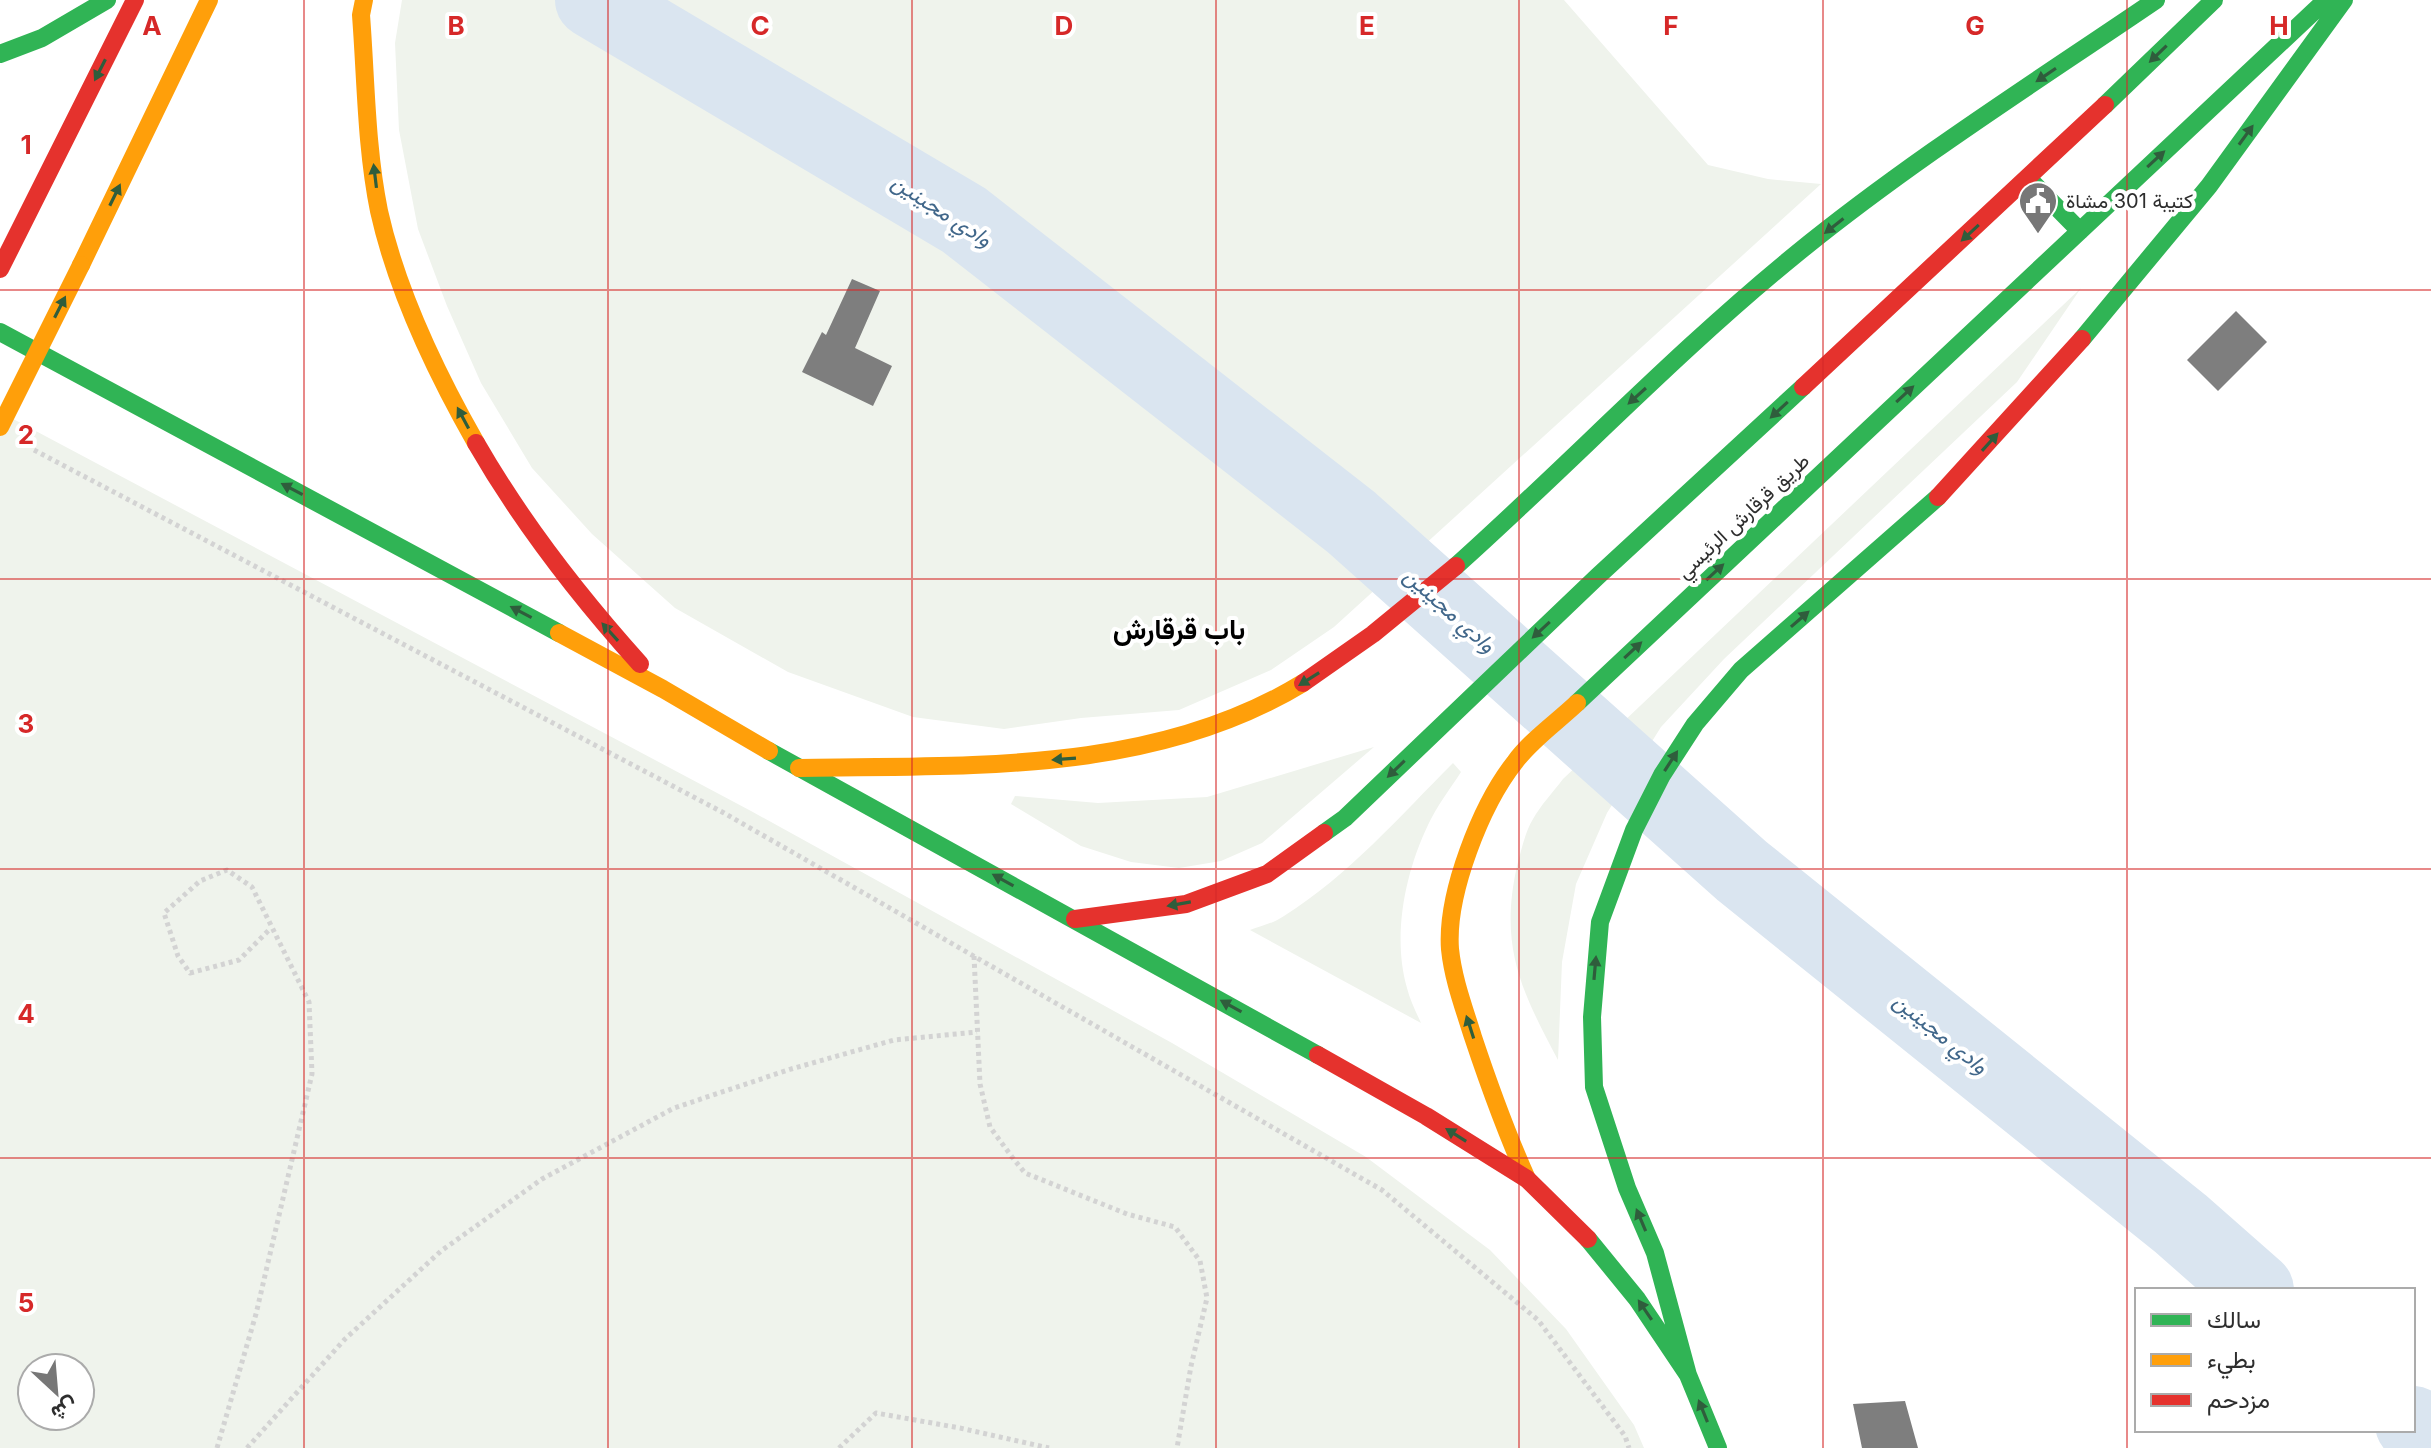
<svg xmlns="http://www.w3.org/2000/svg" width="2431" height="1448" viewBox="0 0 2431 1448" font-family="Inter,Vazirmatn,sans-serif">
<rect width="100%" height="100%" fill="#fff"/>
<path fill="#eff3ec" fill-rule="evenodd" d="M402,0H1564L1708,165L1768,179L1821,184L1334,627L1271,670L1179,710L1081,718L1004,729L913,717L788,672L675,608L592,534L532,468L481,383L447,306L418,229L399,130L395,43Z
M2081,288L2017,382L1724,659L1661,727L1607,813L1576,884L1562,962L1558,1060C1521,990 1499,947 1517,866C1521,851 1525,832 1533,819C1541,805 1553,792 1563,779Z
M0,412L751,811L1172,1043L1366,1157L1490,1250L1566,1329L1634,1425L1644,1448H0ZM32,1368H80V1416H32Z
M1374,747L1262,843L1221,861L1179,868L1131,862L1081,846L1011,804L1015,796L1098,803L1207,797Z
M1453,763L1461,772C1450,789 1437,806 1428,825C1405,873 1392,936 1407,988C1410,1000 1416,1012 1421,1023L1250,930C1261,926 1274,923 1284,916C1348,876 1400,816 1453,763Z"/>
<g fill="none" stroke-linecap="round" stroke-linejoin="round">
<path stroke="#dae5f0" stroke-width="76" d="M593,0L964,220L1351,522L1742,871L2181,1224L2256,1290
M2413,1424L2431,1433"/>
</g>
<path fill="#7e7e7e" d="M852,279L880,291L855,348L892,366L873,406L802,372L822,332L826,335Z
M2236,311L2267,342L2218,391L2187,360Z
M1905,1401L1918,1448H1862L1853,1404Z"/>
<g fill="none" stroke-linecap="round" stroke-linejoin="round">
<path stroke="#d3d3d3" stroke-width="5" stroke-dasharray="4 4" stroke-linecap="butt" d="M34,450L724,813L1382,1190L1538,1320L1625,1436L1629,1448
M974,956L980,1084L990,1127L1012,1157L1025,1173L1127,1214L1175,1227L1200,1261L1207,1298L1191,1366L1177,1448
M217,1448L256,1314L312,1074L309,1002L252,887L227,870L200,881L164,913L178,956L190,973L239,960L271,928
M247,1448L345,1339L441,1251L542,1179L674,1108L791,1069L894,1040L977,1032
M839,1448L876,1413L960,1428L1049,1448"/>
<path stroke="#30b455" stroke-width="18" d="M0,54L42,38L107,0
M2105,105L2214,0
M2029,179L2080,231
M0,332L559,633
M2082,339L2209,186L2344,0
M1456,566C1571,463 1676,352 1795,255C1909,162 2034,83 2156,0
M1577,703L2326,0
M769,751L1318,1055
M1324,833L1345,818L1598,576L1803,387
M1588,1239L1637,1299L1688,1375
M1718,1448L1688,1375L1655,1253L1627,1188L1594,1087L1592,1017L1600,922L1634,830L1662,775L1695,724L1741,670L1938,497"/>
<path stroke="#ff9f0a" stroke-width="18" d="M364,0L361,15C366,80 366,147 379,211C397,292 435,371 476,443
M81,265L209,0
M559,633L663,689L769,751
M799,768C970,765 1152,775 1303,683
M1527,1179C1506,1132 1489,1085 1473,1037C1464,1008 1453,979 1450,949C1446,894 1481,805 1515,762C1531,740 1557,722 1577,703"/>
<path stroke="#e5322d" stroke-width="18" d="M0,269L135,0
M1803,387L2105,105
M476,443C522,523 578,595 640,664
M1938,497L2082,339
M1303,683L1373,634L1456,566
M1075,919L1186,904L1267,874L1324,833
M1318,1055L1426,1116L1527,1179L1588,1239"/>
<path stroke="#ff9f0a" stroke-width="18" d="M0,427L81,265"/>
</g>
<defs><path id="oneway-solid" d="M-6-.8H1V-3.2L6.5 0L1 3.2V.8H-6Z" transform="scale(2)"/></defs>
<g fill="#2f5d3c">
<use href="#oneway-solid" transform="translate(2158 54) rotate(136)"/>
<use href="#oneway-solid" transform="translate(100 70) rotate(117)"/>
<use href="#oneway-solid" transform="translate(2046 75) rotate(146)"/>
<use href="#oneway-solid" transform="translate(2246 135) rotate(-54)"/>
<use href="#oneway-solid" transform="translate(2156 159) rotate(-43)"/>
<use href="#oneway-solid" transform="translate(375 176) rotate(-97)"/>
<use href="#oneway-solid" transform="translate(115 195) rotate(-64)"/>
<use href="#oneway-solid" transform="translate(1834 226) rotate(142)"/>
<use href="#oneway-solid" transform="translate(1970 233) rotate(137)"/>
<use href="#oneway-solid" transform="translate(60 307) rotate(-63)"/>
<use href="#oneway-solid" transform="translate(1905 394) rotate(-43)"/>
<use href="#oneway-solid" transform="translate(1637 396) rotate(138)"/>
<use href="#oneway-solid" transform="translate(1779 410) rotate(137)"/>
<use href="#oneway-solid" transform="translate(463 418) rotate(-118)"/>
<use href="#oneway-solid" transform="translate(1990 442) rotate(-48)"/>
<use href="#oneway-solid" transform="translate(292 489) rotate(-152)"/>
<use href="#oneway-solid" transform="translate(1715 572) rotate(-43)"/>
<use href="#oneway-solid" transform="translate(521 612) rotate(-152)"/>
<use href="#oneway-solid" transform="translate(1800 619) rotate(-41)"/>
<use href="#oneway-solid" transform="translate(1541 630) rotate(137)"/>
<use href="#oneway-solid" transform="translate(610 632) rotate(-132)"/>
<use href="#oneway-solid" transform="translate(1633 650) rotate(-43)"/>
<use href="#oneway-solid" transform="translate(1309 679) rotate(148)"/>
<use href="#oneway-solid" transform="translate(1064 759) rotate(176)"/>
<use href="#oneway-solid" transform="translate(1671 761) rotate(-57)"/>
<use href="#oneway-solid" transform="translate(1396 769) rotate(136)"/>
<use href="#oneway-solid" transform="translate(1003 880) rotate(-151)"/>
<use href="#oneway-solid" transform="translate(1179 904) rotate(170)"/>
<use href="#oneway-solid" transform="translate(1595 968) rotate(-85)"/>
<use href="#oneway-solid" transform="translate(1231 1006) rotate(-151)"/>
<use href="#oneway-solid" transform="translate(1470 1027) rotate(-108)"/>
<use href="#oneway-solid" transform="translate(1456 1135) rotate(-148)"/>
<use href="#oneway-solid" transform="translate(1641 1220) rotate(-113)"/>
<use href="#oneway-solid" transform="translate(1645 1310) rotate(-124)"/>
<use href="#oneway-solid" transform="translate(1703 1411) rotate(-112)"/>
</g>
<path fill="none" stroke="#d62828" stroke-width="2" stroke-opacity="0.55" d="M304,0V1448M608,0V1448M912,0V1448M1216,0V1448M1519,0V1448M1823,0V1448M2127,0V1448M0,290H2431M0,579H2431M0,869H2431M0,1158H2431"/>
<defs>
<g id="civic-pin" transform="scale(2)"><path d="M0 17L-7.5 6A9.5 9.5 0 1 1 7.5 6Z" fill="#777" stroke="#fff"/><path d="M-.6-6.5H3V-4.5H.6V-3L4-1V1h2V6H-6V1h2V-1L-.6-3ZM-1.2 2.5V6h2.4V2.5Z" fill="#fff"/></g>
</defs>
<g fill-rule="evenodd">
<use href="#civic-pin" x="2038" y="201"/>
</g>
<g text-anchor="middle" stroke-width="8" stroke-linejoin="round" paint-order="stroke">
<g font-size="20" fill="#2e2e2e" stroke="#fff" text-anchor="start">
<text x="2066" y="208">كتيبة 301 مشاة</text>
</g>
<g font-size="20" fill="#2e2e2e" stroke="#fff">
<text transform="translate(1743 516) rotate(-43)" y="7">طريق قرقارش الرئيسي</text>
</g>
<g font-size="22" font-style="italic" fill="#41678a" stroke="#fff">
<text transform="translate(942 210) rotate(33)" y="8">وادي مجينين</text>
<text transform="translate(1450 610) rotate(42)" y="8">وادي مجينين</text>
<text transform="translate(1941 1033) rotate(39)" y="8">وادي مجينين</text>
</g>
<g font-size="28" font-weight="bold" fill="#000" stroke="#fff">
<text x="1179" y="639">باب قرقارش</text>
</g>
</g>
<g font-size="26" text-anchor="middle" font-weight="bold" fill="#d62828" stroke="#fff" stroke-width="8" stroke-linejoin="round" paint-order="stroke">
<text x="152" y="35">A</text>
<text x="456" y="35">B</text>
<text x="760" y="35">C</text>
<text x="1064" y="35">D</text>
<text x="1367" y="35">E</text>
<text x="1671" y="35">F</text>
<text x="1975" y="35">G</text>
<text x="2279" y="35">H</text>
<text x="26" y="154">1</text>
<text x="26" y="444">2</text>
<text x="26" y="733">3</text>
<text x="26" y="1023">4</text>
<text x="26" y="1312">5</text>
</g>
<rect x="2135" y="1288" width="280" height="144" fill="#ffffff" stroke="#ababab" stroke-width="2"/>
<rect x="2151" y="1314" width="40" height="12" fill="#30b455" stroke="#ababab" stroke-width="2"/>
<text x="2207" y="1328" font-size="24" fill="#2e2e2e">سالك</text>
<rect x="2151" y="1354" width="40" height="12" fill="#ff9f0a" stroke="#ababab" stroke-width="2"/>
<text x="2207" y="1368" font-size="24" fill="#2e2e2e">بطيء</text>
<rect x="2151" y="1394" width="40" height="12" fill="#e5322d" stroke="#ababab" stroke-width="2"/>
<text x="2207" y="1408" font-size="24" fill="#2e2e2e">مزدحم</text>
<g transform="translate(56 1392) rotate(154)"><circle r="38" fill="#ffffff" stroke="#ababab" stroke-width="2"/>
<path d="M0-6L14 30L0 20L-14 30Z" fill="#777777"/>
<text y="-12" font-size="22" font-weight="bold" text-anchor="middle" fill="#2e2e2e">ش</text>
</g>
</svg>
